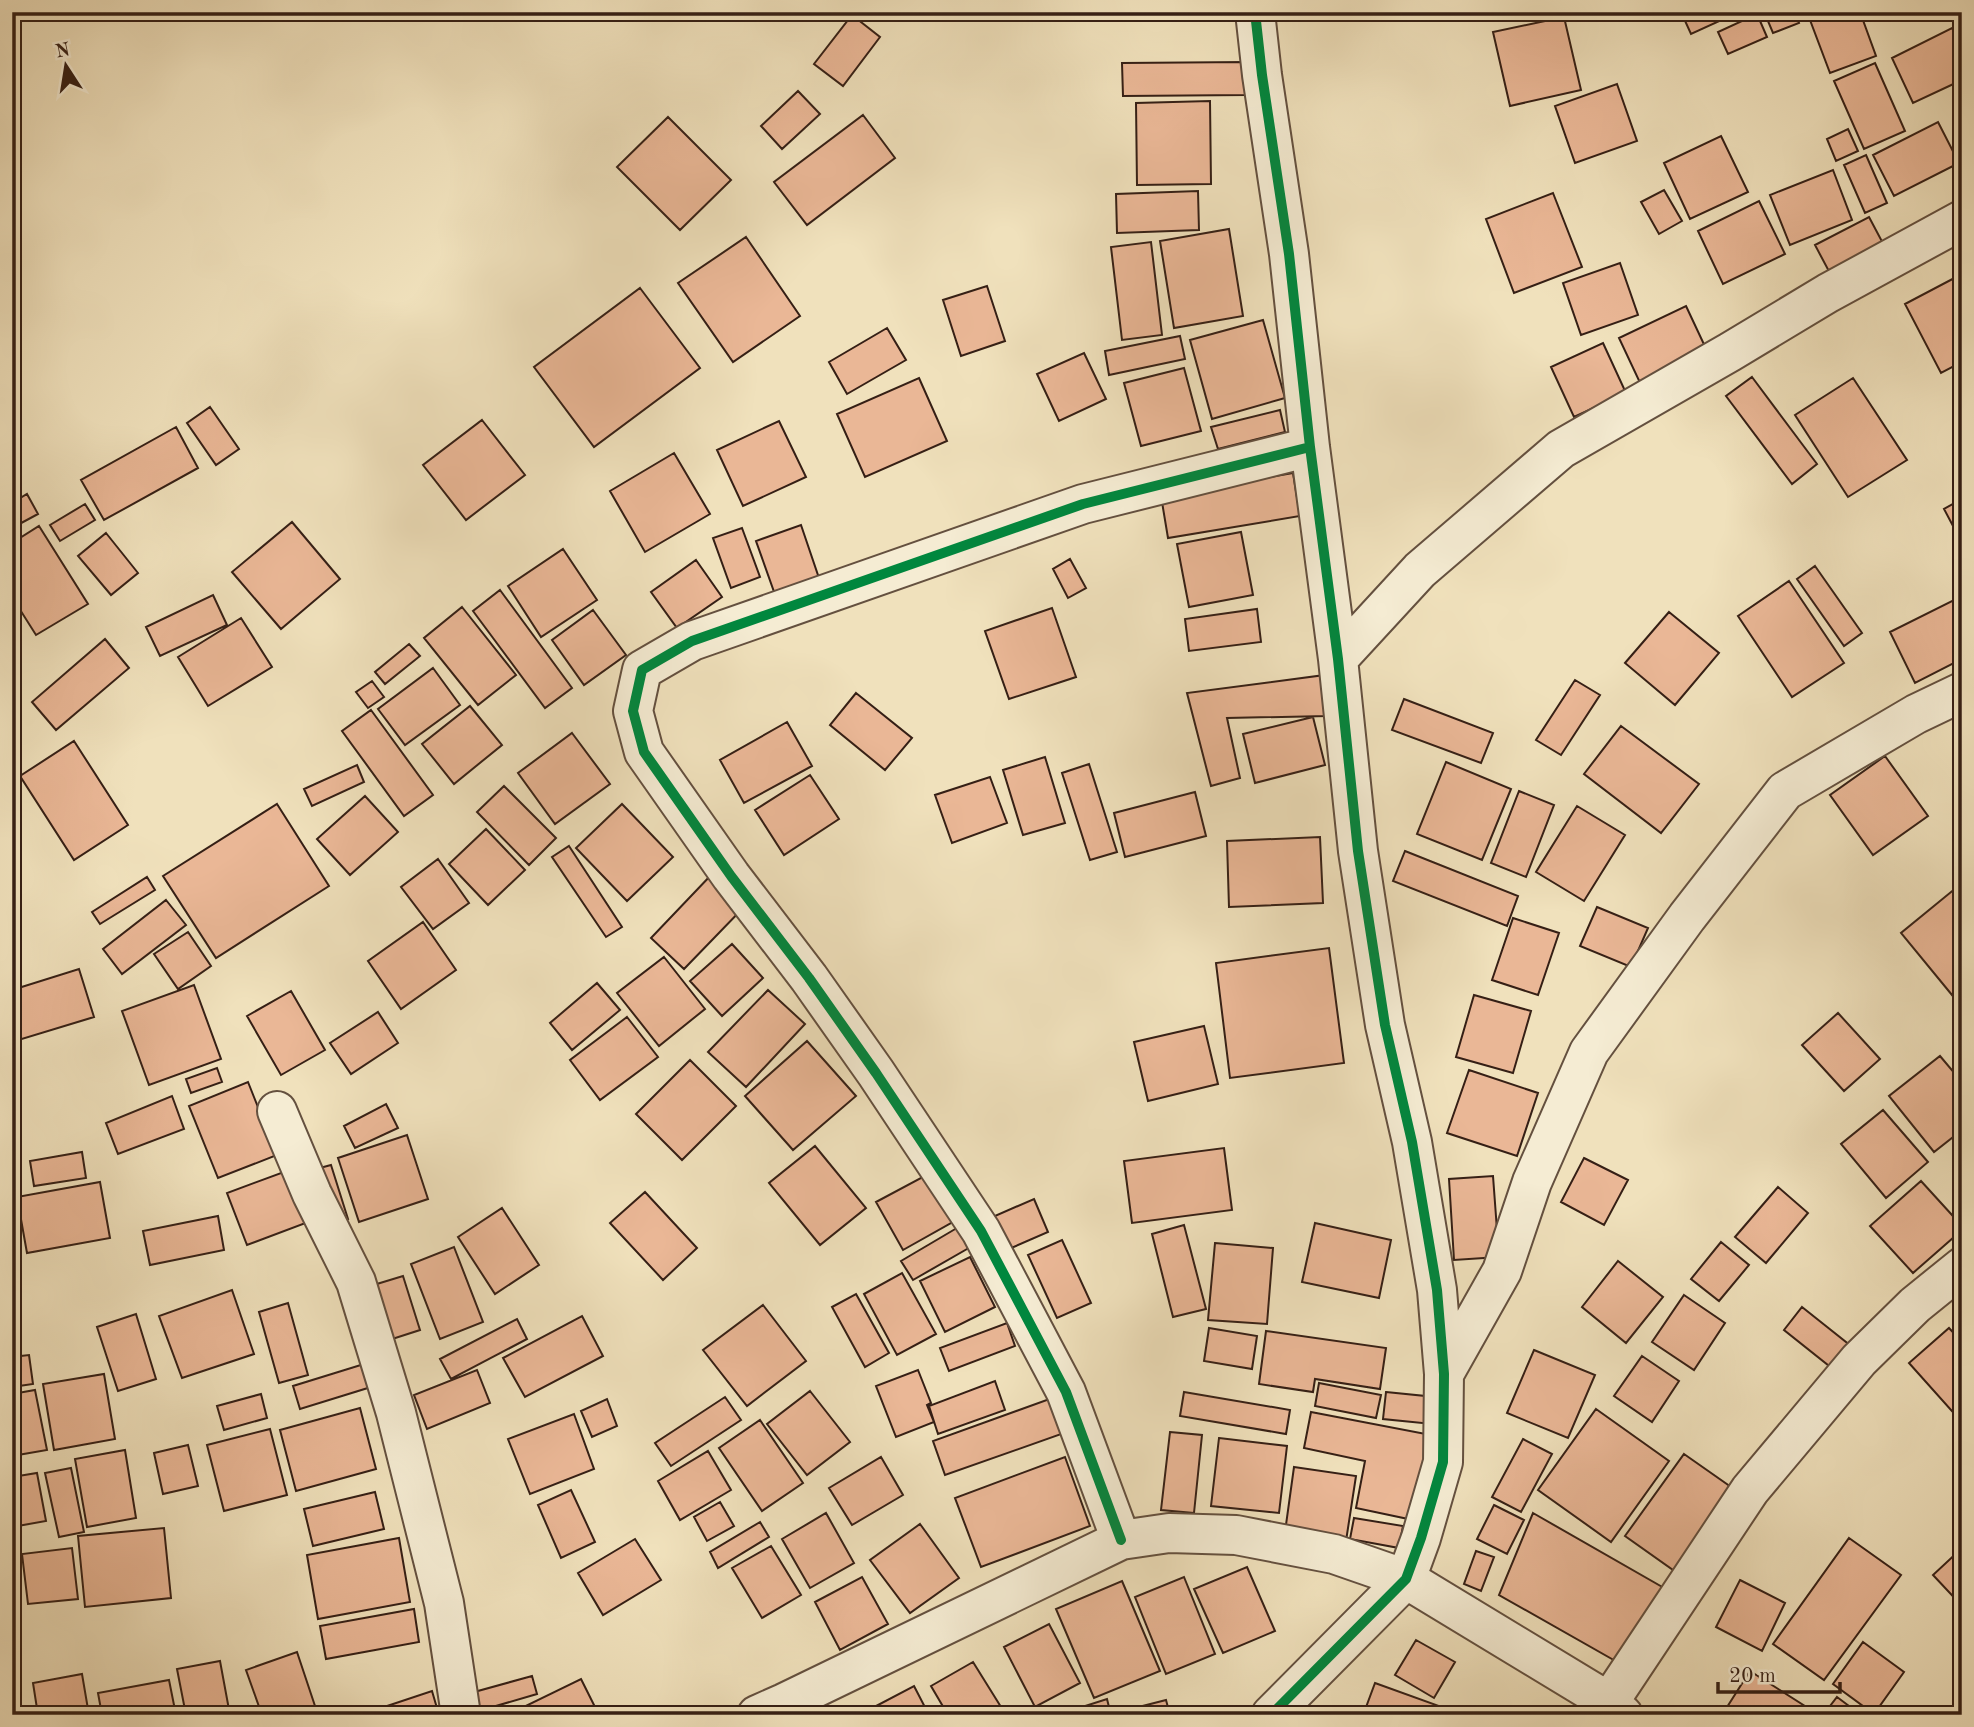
<svg xmlns="http://www.w3.org/2000/svg" width="1974" height="1727" viewBox="0 0 1974 1727" font-family="'Old Standard TT',serif">
<rect width="100%" height="100%" fill="#f0e1bc"/>
<filter id="stains"><feTurbulence type="fractalNoise" baseFrequency=".00286" numOctaves="4"/><feColorMatrix values="0 0 0 0 .2 0 0 0 0 .09 0 0 0 0 .02 0 0 0 .5 -.17"/></filter>
<radialGradient id="worn" r=".72"><stop offset=".6" stop-color="#630" stop-opacity="0"/><stop offset="1" stop-color="#630" stop-opacity=".3"/></radialGradient>
<path fill="#eab796" stroke="#351f15" stroke-width="2" d="M1478,12H1514L1479,19Z
M1681,12H1736L1737,13L1691,34Z
M1769,12H1795L1799,23L1773,33L1765,14Z
M1807,12H1860L1876,56L1830,73Z
M1757,14L1767,37L1728,54L1718,32Z
M852,15L880,37L843,86L814,64Z
M1564,17L1581,90L1510,106L1493,32Z
M1952,28L1962,48V80L1913,103L1892,58Z
M1247,62V95L1123,96L1122,63Z
M1875,63L1905,131L1864,149L1834,81Z
M1617,84L1637,141L1575,163L1555,106Z
M798,91L820,114L782,149L761,126Z
M1210,101L1211,184L1137,185L1136,103Z
M863,115L895,158L807,225L774,182Z
M668,117L731,180L680,230L617,167Z
M1938,122L1959,163L1894,196L1873,155Z
M1848,129L1858,151L1836,161L1827,139Z
M1721,136L1748,192L1690,219L1664,163Z
M1866,155L1887,203L1865,213L1844,165Z
M1833,170L1852,220L1790,245L1770,195Z
M1664,190L1682,221L1659,234L1641,202Z
M1198,191L1199,230L1117,233L1116,194Z
M1553,193L1582,267L1514,293L1486,219Z
M1759,201L1785,254L1723,284L1698,231Z
M1869,217L1886,249L1832,277L1815,245Z
M1229,229L1243,316L1174,328L1160,241Z
M746,237L800,316L733,362L678,283Z
M1151,242L1162,335L1122,340L1111,247Z
M1620,263L1638,315L1581,335L1563,283Z
M1962,274V362L1941,373L1905,304Z
M987,286L1005,341L961,356L943,300Z
M640,288L700,368L594,447L534,367Z
M1686,306L1709,355L1642,387L1619,338Z
M1263,320L1285,398L1212,419L1190,340Z
M887,328L906,360L847,394L829,362Z
M1180,336L1185,359L1109,375L1105,351Z
M1603,343L1626,393L1574,417L1551,367Z
M1084,353L1106,399L1059,421L1037,374Z
M1184,368L1201,431L1141,446L1124,383Z
M1752,377L1817,464L1792,484L1726,396Z
M919,378L947,441L865,477L837,414Z
M1853,378L1907,460L1848,497L1795,415Z
M210,407L239,449L216,465L187,423Z
M1280,410L1285,432L1218,449L1211,427Z
M482,420L525,475L466,520L423,465Z
M779,421L806,477L743,506L717,450Z
M176,427L198,468L104,520L81,480Z
M674,453L710,514L645,552L610,491Z
M1293,473L1300,516L1168,538L1161,496Z
M27,494L38,514L12,528V503Z
M1962,499V543L1944,509Z
M85,504L95,520L60,541L50,525Z
M292,522L340,579L281,629L232,572Z
M801,525L822,587L778,603L756,541Z
M39,526L88,604L36,635L12,597V543Z
M742,528L760,577L731,588L713,538Z
M1241,532L1253,595L1189,607L1177,544Z
M106,533L138,573L111,595L78,556Z
M563,549L597,600L541,637L508,586Z
M1070,559L1086,588L1068,598L1053,569Z
M696,560L722,597L677,628L651,592Z
M1815,566L1862,633L1844,646L1797,579Z
M1789,581L1844,663L1792,697L1738,616Z
M500,590L572,688L545,708L473,611Z
M213,595L227,625L160,656L146,627Z
M1962,596V659L1915,683L1890,632Z
M462,607L516,675L478,705L424,638Z
M1052,608L1076,677L1009,699L985,631Z
M1257,609L1261,642L1189,651L1185,619Z
M593,610L626,655L584,685L552,640Z
M1669,612L1719,653L1675,705L1625,663Z
M241,618L272,667L208,706L178,657Z
M105,639L129,668L56,730L32,702Z
M409,644L420,656L385,684L375,672Z
M433,668L460,705L405,745L378,709Z
M1325,675L1327,716L1227,718L1240,778L1211,786L1187,693Z
M1575,680L1600,695L1561,755L1536,740Z
M372,681L384,697L368,708L356,692Z
M856,693L912,738L885,770L830,725Z
M1404,699L1493,733L1481,763L1392,730Z
M470,706L502,745L454,784L422,744Z
M371,710L433,795L404,816L342,731Z
M1313,717L1325,765L1255,783L1243,734Z
M787,722L812,766L744,803L720,760Z
M1621,726L1699,784L1661,833L1584,774Z
M572,733L610,784L555,824L518,773Z
M74,741L128,825L74,860L20,776Z
M1885,756L1928,816L1873,855L1830,795Z
M1045,757L1065,823L1023,835L1003,770Z
M1446,762L1511,789L1482,860L1417,834Z
M1089,764L1117,852L1090,860L1062,773Z
M357,765L364,782L312,806L304,789Z
M810,775L839,819L784,855L755,810Z
M990,777L1007,823L952,843L935,795Z
M504,786L556,838L529,865L477,812Z
M1519,791L1554,805L1526,877L1491,863Z
M1195,792L1206,836L1125,857L1114,813Z
M365,796L398,832L350,875L317,839Z
M277,804L329,886L216,958L163,876Z
M622,804L673,857L627,901L576,848Z
M1577,806L1625,835L1584,901L1536,872Z
M486,829L525,870L488,905L449,864Z
M1320,837L1323,903L1229,907L1227,841Z
M569,846L622,927L606,937L552,857Z
M1405,851L1518,896L1507,926L1393,881Z
M438,859L469,903L433,929L401,887Z
M713,873L746,905L684,969L651,938Z
M147,877L155,890L100,924L92,912Z
M1962,883V987L1952,995L1901,933Z
M166,900L186,925L122,974L103,949Z
M1597,907L1648,928L1631,967L1580,946Z
M1513,918L1559,933L1538,995L1492,980Z
M423,922L456,970L401,1009L368,961Z
M188,932L211,966L178,989L154,954Z
M732,944L763,978L722,1016L690,981Z
M1329,948L1344,1063L1230,1078L1216,963Z
M664,957L705,1009L659,1046L617,993Z
M79,969L94,1017L12,1042V990Z
M597,983L620,1010L572,1050L550,1023Z
M194,985L221,1059L149,1085L122,1011Z
M768,990L805,1024L746,1087L708,1052Z
M291,991L325,1050L281,1075L247,1016Z
M1474,995L1531,1011L1513,1073L1456,1057Z
M378,1012L398,1043L351,1074L330,1043Z
M1838,1013L1880,1059L1844,1091L1802,1045Z
M627,1017L658,1057L600,1100L570,1060Z
M1204,1026L1218,1084L1148,1101L1134,1042Z
M807,1041L856,1096L793,1150L745,1096Z
M1940,1056L1962,1082V1130L1934,1152L1889,1096Z
M690,1060L736,1106L682,1160L636,1114Z
M217,1068L222,1082L191,1093L186,1079Z
M1469,1070L1538,1093L1517,1156L1447,1133Z
M248,1082L277,1155L218,1178L189,1106Z
M172,1096L184,1129L118,1154L106,1123Z
M386,1104L398,1128L355,1148L344,1126Z
M1883,1110L1928,1162L1886,1198L1841,1144Z
M407,1135L428,1199L359,1222L338,1158Z
M815,1146L866,1208L820,1245L769,1183Z
M1224,1148L1232,1210L1132,1223L1124,1161Z
M82,1152L86,1178L34,1186L30,1161Z
M1584,1158L1628,1180L1604,1225L1561,1202Z
M331,1165L348,1219L332,1223L316,1169Z
M292,1169L311,1221L247,1245L227,1193Z
M932,1172L958,1219L903,1250L876,1202Z
M1493,1176L1499,1257L1454,1260L1449,1179Z
M1921,1181L1962,1226V1230L1913,1273L1870,1226Z
M100,1182L110,1238L27,1253L17,1197Z
M1778,1187L1808,1213L1766,1263L1735,1237Z
M645,1192L697,1248L663,1280L610,1223Z
M1034,1199L1048,1232L1002,1252L988,1219Z
M502,1208L539,1265L495,1294L458,1237Z
M218,1216L224,1250L150,1265L143,1231Z
M1315,1223L1391,1240L1379,1298L1302,1282Z
M962,1225L974,1245L913,1280L901,1261Z
M1184,1225L1206,1309L1173,1317L1152,1234Z
M1062,1240L1091,1303L1057,1318L1028,1255Z
M1721,1242L1749,1265L1719,1301L1691,1279Z
M1215,1243L1273,1248L1267,1324L1208,1320Z
M454,1247L483,1322L440,1339L411,1264Z
M970,1257L995,1307L945,1332L920,1281Z
M1618,1261L1663,1297L1626,1343L1582,1307Z
M902,1273L936,1334L897,1355L864,1294Z
M403,1276L420,1330L383,1342L367,1287Z
M232,1290L254,1354L182,1378L159,1316Z
M856,1294L889,1353L865,1367L832,1307Z
M1684,1295L1725,1323L1694,1370L1652,1342Z
M288,1303L308,1375L279,1383L259,1312Z
M763,1305L806,1361L747,1406L703,1350Z
M1802,1307L1856,1350L1838,1373L1784,1330Z
M136,1314L156,1379L118,1391L97,1327Z
M582,1316L603,1356L525,1397L503,1358Z
M517,1319L527,1339L451,1379L440,1359Z
M1007,1323L1015,1346L949,1371L940,1348Z
M1209,1328L1257,1336L1252,1369L1204,1361Z
M1949,1328L1962,1342V1417L1959,1419L1909,1363Z
M1266,1331L1386,1348L1380,1389L1315,1379L1313,1392L1259,1384Z
M1534,1350L1595,1375L1568,1438L1507,1413Z
M29,1355L33,1384L12,1387V1357Z
M1642,1356L1679,1381L1652,1422L1614,1396Z
M364,1364L371,1387L300,1409L293,1386Z
M477,1370L490,1403L427,1429L414,1395Z
M918,1370L931,1403L927,1405L934,1422L896,1437L876,1386Z
M104,1374L115,1439L54,1450L43,1384Z
M995,1381L1005,1410L938,1434L929,1406Z
M1319,1383L1381,1395L1376,1418L1315,1406Z
M35,1390L47,1450L12,1456V1394Z
M810,1391L850,1442L807,1475L767,1424Z
M1184,1392L1290,1410L1286,1434L1180,1416Z
M1386,1392L1435,1397L1432,1424L1383,1419Z
M261,1394L267,1418L224,1430L217,1406Z
M725,1397L741,1420L671,1466L655,1443Z
M1055,1397L1067,1432L945,1475L933,1441Z
M607,1399L617,1426L592,1437L581,1411Z
M360,1408L376,1469L296,1491L280,1430Z
M1596,1409L1669,1461L1611,1542L1538,1490Z
M1311,1412L1431,1435L1413,1520L1356,1508L1365,1461L1304,1448Z
M574,1414L594,1469L530,1494L508,1439Z
M760,1420L803,1483L762,1511L719,1448Z
M270,1429L287,1495L224,1511L207,1445Z
M1170,1432L1202,1435L1194,1513L1161,1510Z
M1219,1438L1287,1446L1279,1513L1211,1506Z
M1523,1439L1552,1454L1521,1512L1492,1497Z
M188,1445L198,1486L163,1494L154,1453Z
M125,1450L136,1518L87,1527L75,1459Z
M708,1451L731,1490L680,1520L658,1481Z
M1684,1454L1741,1494L1683,1577L1625,1536Z
M881,1457L903,1495L852,1525L829,1488Z
M1065,1457L1090,1526L981,1567L955,1498Z
M1294,1467L1356,1476L1346,1541L1285,1532Z
M71,1468L84,1532L59,1537L45,1473Z
M37,1473L46,1521L12,1527V1477Z
M571,1490L595,1542L561,1558L538,1505Z
M375,1492L384,1529L313,1546L304,1509Z
M720,1502L734,1526L707,1541L694,1517Z
M1494,1505L1524,1520L1507,1554L1477,1539Z
M826,1513L854,1563L810,1588L782,1539Z
M1533,1513L1671,1592L1619,1663L1499,1595Z
M1354,1518L1403,1526L1399,1548L1350,1539Z
M760,1522L769,1537L718,1568L710,1552Z
M920,1524L959,1578L910,1613L870,1560Z
M164,1528L171,1598L85,1607L78,1536Z
M399,1538L410,1602L318,1619L307,1555Z
M1849,1538L1901,1575L1824,1680L1773,1644Z
M635,1539L661,1580L603,1615L578,1573Z
M771,1546L801,1595L762,1618L732,1568Z
M72,1548L78,1599L28,1604L22,1554Z
M1962,1548V1606L1933,1575Z
M1476,1551L1494,1557L1481,1591L1464,1584Z
M12,1566L18,1611H12Z
M1247,1567L1275,1631L1223,1653L1194,1589Z
M862,1577L888,1624L840,1650L815,1602Z
M1184,1577L1215,1654L1166,1674L1135,1597Z
M1740,1580L1785,1603L1762,1651L1716,1627Z
M1122,1581L1160,1671L1094,1698L1056,1609Z
M414,1609L419,1642L326,1659L320,1626Z
M1049,1624L1080,1683L1035,1707L1004,1647Z
M1416,1640L1455,1662L1434,1698L1395,1675Z
M1863,1642L1904,1672L1874,1714L1833,1684Z
M297,1652L318,1715H262L246,1670Z
M220,1661L230,1715H186L177,1669Z
M973,1662L1006,1715H948L931,1686Z
M1750,1671L1819,1715H1722Z
M82,1674L89,1715H38L33,1683Z
M532,1676L537,1694L472,1713L467,1694Z
M581,1679L599,1715H507Z
M169,1680L176,1715H102L98,1693Z
M1375,1683L1439,1706L1436,1715H1377L1365,1710Z
M914,1686L929,1715H859Z
M432,1691L439,1715H360Z
M1837,1697L1861,1715H1834L1827,1710Z
M1107,1699L1111,1715H1057Z
M1166,1700L1170,1715H1120L1119,1712Z"/>
<g fill="none" stroke-linecap="round" stroke-linejoin="round">
<g stroke="#64503f" stroke-width="42">
<path id="minor" d="M1255,12L1262,75L1289,254L1310,447L1338,659L1358,851L1385,1025L1412,1142L1437,1290L1444,1374L1443,1462L1421,1538L1406,1579L1271,1715
M1338,659L1420,570L1561,449L1730,352L1828,293L1962,220
M277,1111L312,1194L356,1282L396,1413L444,1603L461,1715
M1444,1374L1502,1271L1532,1182L1589,1052L1687,917L1785,791L1916,714L1962,692
M1121,1540L1066,1392L981,1231L876,1073L809,978L731,876L644,752L633,711L642,670L692,641L1083,504L1310,447
M1609,1702L1750,1490L1859,1360L1915,1305L1962,1267
M757,1715L784,1703L1121,1540L1169,1533L1236,1535L1334,1554L1406,1579L1609,1702L1623,1715"/>
</g>
<use href="#minor" stroke="#f5ecd3" stroke-width="38"/>
<g stroke="#f5ecd3" stroke-width="15">
<path id="cycleway" d="M1255,12L1262,75L1289,254L1310,447L1338,659L1358,851L1385,1025L1412,1142L1437,1290L1444,1374L1443,1462L1421,1538L1406,1579L1271,1715
M1121,1540L1066,1392L981,1231L876,1073L809,978L731,876L644,752L633,711L642,670L692,641L1083,504L1310,447"/>
</g>
<use href="#cycleway" stroke="#00873e" stroke-width="10"/>
</g>
<rect width="1974" height="1727" fill="none" stroke="#f0e1bc" stroke-width="42"/>
<rect x="14" y="14" width="1946" height="1699" fill="none" stroke="#351f15" stroke-width="3.5"/>
<rect x="21" y="21" width="1932" height="1685" fill="none" stroke="#351f15" stroke-width="2"/>
<g transform="translate(66 66) rotate(348)" stroke="#f5ecd3" stroke-width="5" paint-order="stroke">
<path d="M0-5L12 26L0 18L-12 26Z" fill="#351f15"/>
<text y="-10" font-size="19" font-weight="bold" text-anchor="middle" fill="#351f15">N</text>
</g>
<path d="M1718 1682v10h122v-10" fill="none" stroke="#351f15" stroke-width="3.5"/>
<text x="1729" y="1682" font-size="21" fill="#351f15" stroke="#f5ecd3" stroke-width="5" paint-order="stroke">20 m</text>
<rect width="100%" height="100%" filter="url(#stains)"/>
<rect width="100%" height="100%" fill="url(#worn)"/>
</svg>
